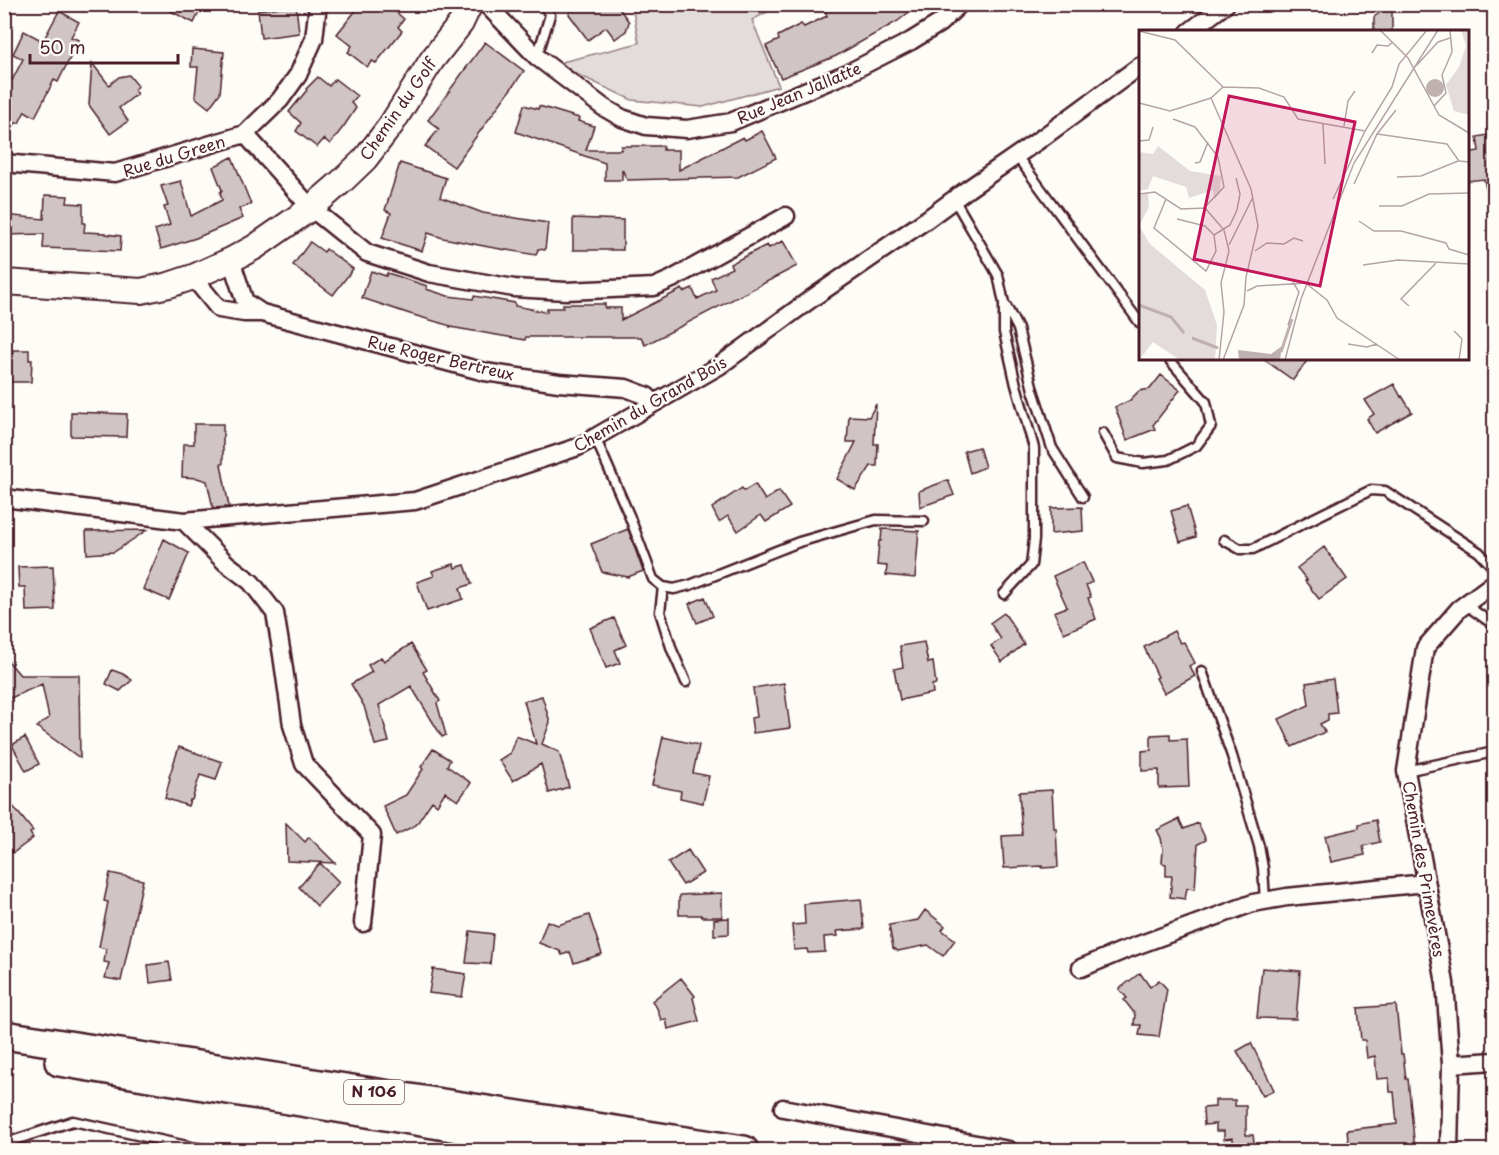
<svg xmlns="http://www.w3.org/2000/svg" width="1499" height="1155" viewBox="0 0 1499 1155" font-family="'Playpen Sans',sans-serif">
<rect width="100%" height="100%" fill="#fdfcf7"/>
<filter id="ink" filterUnits="userSpaceOnUse"><feTurbulence type="fractalNoise" baseFrequency=".0167" numOctaves="2"/><feDisplacementMap in="SourceGraphic" scale="12" xChannelSelector="R" yChannelSelector="G"/><feConvolveMatrix kernelMatrix="1 2 1 2 8 2 1 2 1" color-interpolation-filters="sRGB"/></filter>
<g filter="url(#ink)">
<path fill="#e3dcda" stroke="#967e82" stroke-width="1.5" d="M632,5H780L752,20L779,86L703,107L632,100L568,70L562,62L639,43Z"/>
<path fill="#d0c5c4" stroke="#4a1f2b" stroke-width="1.5" d="M157,4H203L194,23Z
M361,4H370L382,13L389,6L404,19L398,27L402,31L376,63L372,61L367,67L348,52L352,46L337,34Z
M572,4H616L629,22L626,31L615,39L606,27L588,40L569,14Z
M834,4H919L898,21L836,56L781,78L766,46L779,40L778,36L801,24L804,27L827,16L825,10Z
M296,5L299,33L261,38L258,10Z
M59,11L79,22L71,37L79,40L58,82L54,80L35,117L25,111L19,123H16L4,134V96L23,59L13,54L24,31L43,41Z
M1382,11H1392V32H1374V17Z
M485,42L524,71L454,167L425,146L439,129L428,120Z
M192,49L224,52L220,93L209,108L195,97L198,67H191Z
M92,63L109,85L119,77L129,75L138,86L134,89L137,94L119,108L128,121L110,134L89,105Z
M318,77L329,86L335,79L357,96L351,103L356,108L344,126L330,144L324,139L317,147L296,131L301,123L289,112L307,90L306,89Z
M524,105L538,109L539,106L579,118L578,121L594,126L586,150H621V146H663V150H679V170L743,137L745,140L762,131L776,158L738,177L627,180L622,169V180H605V163L516,132Z
M1494,134V189H1486L1484,179L1467,181V153L1479,151L1477,137Z
M232,157L251,204L239,209L243,218L196,238L161,249L155,230L170,225L164,207L168,206L161,186L181,181L191,216L222,200L220,193L222,190L213,167Z
M400,163L446,178L440,197L483,213L548,223L545,250L538,249L536,255L489,247L443,238L428,233L422,251L382,238L391,213L385,210Z
M45,195L68,196L67,203L83,204V223H85L84,232L106,233V234L121,236L120,251L43,248L44,234L4,235V215L44,219Z
M573,218L623,220V250H573Z
M783,241L797,266L645,345L641,337H526L525,340L450,327L451,326L410,314L362,298L371,271L386,276L387,273L397,276L427,286L426,289L448,296L473,299L474,296L515,303V306L547,312V308H563V304H605V308H621V320L682,289L684,292L692,288L697,299L716,290L711,278L732,268L730,264L757,250L767,245L769,248Z
M310,242L324,252L326,249L353,269L333,295L293,265Z
M13,350H29V360H32L31,382H7L8,358H12Z
M1262,358H1309L1293,380Z
M1161,375L1180,390L1153,425L1155,429L1127,440L1115,407L1129,401L1139,391L1150,389Z
M1394,384L1401,397L1402,396L1412,412L1375,433L1367,419L1374,414L1365,400Z
M876,404L874,444H878L877,466H871L855,490L837,479L856,442H847L849,416L869,417Z
M71,412L127,414L126,437L71,436Z
M194,424H223V464H221L229,507L213,508L207,481L197,478L182,477L183,444H194Z
M979,447L985,467L970,473L964,451Z
M948,480L954,495L920,507L919,491Z
M755,484L765,500L779,491L790,507L766,522L761,515L738,531L728,516L719,522L712,508L742,488L744,491Z
M1187,506L1196,537L1180,542L1171,511Z
M1082,507L1083,531L1051,534V508Z
M628,529L643,571L628,577L602,572L591,544Z
M882,529L919,531L915,578L886,575L887,566L877,565L879,541H881Z
M147,530L114,552L87,554L86,531Z
M164,539L189,553L169,600L143,589Z
M1324,547L1347,579L1319,599L1305,581L1307,580L1297,568Z
M1083,562L1092,582L1086,585L1091,597L1088,598L1096,619L1064,633L1054,612L1067,607L1053,576Z
M454,564L455,568L465,565L472,584L460,588L463,599L427,611L417,582L434,576L432,571Z
M53,566L55,610L26,611L25,587H19L18,567Z
M705,597L713,616L697,623L689,604Z
M1004,613L1016,630L1015,631L1024,644L1002,662L991,646L1001,639L990,623Z
M614,618L626,645L615,650L620,663L606,668L590,628Z
M1174,631L1180,643L1184,642L1195,663L1189,666L1195,676L1164,693L1156,678L1158,677L1144,647Z
M924,642L928,663L933,662L936,684L932,685L933,693L900,700L894,669L903,667L900,646Z
M411,644L427,670L423,672L440,701L437,703L446,735L442,737L411,686L379,705L389,742L375,745L364,706L351,684L372,672L368,665L381,657L384,661Z
M4,656L20,675H79L80,758L37,727L49,718L42,684L4,701Z
M112,670L123,674L132,680L120,691L106,684Z
M1333,679L1337,713L1328,714V720L1320,724L1325,732L1292,747L1279,719L1309,705L1306,683Z
M784,683L790,728L753,733L751,718L757,717L753,688Z
M542,696L550,722L542,744L559,752L569,787L549,793L541,764L513,781L499,760L510,753L516,736L536,744L524,701Z
M1170,734V740L1187,739L1189,787L1159,788V770L1142,771V751L1151,750V735Z
M25,737L39,764L26,771L12,745Z
M663,737L699,745L693,773L709,776L703,803L680,798L681,791L652,785Z
M179,747L222,762L216,780L200,775L192,800H190L188,806L165,798L170,778L169,777Z
M433,749L450,760L447,766L471,783L458,801L445,792L437,805L432,801L416,825L396,835L383,806L406,795L423,769L421,767Z
M1052,790L1054,828H1056L1058,867L1042,868V866L1004,868L1002,836L1022,835L1019,792Z
M4,795L33,831L30,833L33,838L13,853L4,842Z
M1179,819L1184,829L1198,823L1206,840L1198,844L1195,889L1187,888L1185,899L1170,897L1172,876H1166V864L1162,863L1163,849L1161,838L1157,830Z
M1376,820L1380,842L1363,846L1365,855L1331,862L1325,836L1359,828V824Z
M286,823L305,842L309,837L335,863L287,861Z
M688,850L703,873L683,885L668,863Z
M320,863L339,882L317,906L299,887Z
M110,873L143,880L121,981L105,978L109,963L104,962L106,949L99,947L108,902L104,901Z
M722,893V917H702L701,915H679V898L680,897V895Z
M861,899L864,929L837,931L838,936L824,937L825,952L808,953L807,949L794,950L792,925L805,924L804,904Z
M925,910L945,926L942,930L955,940L943,956L928,945L898,951L893,948L889,925L918,920Z
M589,915L602,954L574,963L570,952L562,955L560,951L539,943L547,921L558,925Z
M729,918V934L714,935V919Z
M470,931L493,934L490,964L466,963Z
M169,962L172,980L150,983L148,965Z
M1262,968L1300,971L1296,1019L1257,1018Z
M433,969L466,974L462,997L429,993Z
M1140,973L1150,987L1159,980L1167,989L1159,1037L1139,1035L1141,1025H1134L1135,1014L1124,1000L1127,998L1119,989Z
M681,978L695,996L693,998L699,1021L668,1029L666,1019L661,1020L657,1008L652,1001Z
M1396,1005L1401,1054H1403L1406,1079H1408L1415,1150H1401L1400,1146L1401,1150H1349L1347,1130L1397,1124L1394,1092H1390L1389,1078L1377,1079L1375,1056L1367,1058L1365,1040H1361L1358,1008Z
M1251,1043L1274,1090L1263,1096L1237,1051Z
M1215,1100H1235V1106H1246V1135H1253L1255,1150H1233V1138L1224,1139V1131H1216V1124L1204,1125L1203,1108L1215,1107Z"/>
<g fill="none" stroke-linecap="round" stroke-linejoin="round">
<g stroke="#4a1f2b" stroke-width="13">
<path id="lane" d="M537,57L550,15L543,4
M1016,155L1140,323
M954,199L998,275L1004,303V332L1016,385L1034,448V539L1031,565L1004,594
M1006,306L1018,329L1033,390L1052,448L1083,497
M1103,433L1117,458L1143,463L1168,460L1196,446L1211,426L1206,402L1168,358
M595,437L629,515L653,579L663,587L674,589L690,585L799,542L837,531L876,520L924,521
M1224,540L1240,549H1253L1304,523L1371,490L1385,491L1479,552L1494,568
M663,587L660,612L672,650L686,682
M1466,605L1494,625
M1202,671L1232,756L1259,846L1263,868L1265,901
M1406,771L1494,752
M4,1147L15,1140L73,1121L196,1148L218,1150"/>
</g>
<g stroke="#4a1f2b" stroke-width="21">
<path id="street" d="M484,4L488,6L537,57L603,107L622,118L646,126L687,129L731,122L850,72L911,41L940,23L960,4
M1189,32L1226,4
M245,134L280,100L298,75L314,39L318,4
M4,163L115,173L245,134L311,208L367,253L429,273L514,288L566,291L611,289L654,287L672,279L786,216
M231,260L245,302L262,313
M193,277L219,309L244,313H262L485,372L559,383L626,388L647,396L654,403
M4,498L184,521L415,501L578,447L719,366L811,299L926,220L968,189L1042,138L1140,66
M184,521L226,563L251,582L275,613L282,655L292,725L304,764L372,835L363,923
M1081,968L1122,951L1253,903L1287,897L1426,883
M1451,1064L1494,1061
M783,1108L1009,1150
M1449,1150L1451,1064L1445,983L1406,771L1425,648L1459,609L1494,583"/>
</g>
<g stroke="#4a1f2b" stroke-width="28">
<path id="secondary" d="M4,282L141,291L169,285L193,277L231,260L255,247L311,208L341,182L365,159L391,125L432,60L461,23L470,4"/>
</g>
<g stroke="#4a1f2b" stroke-width="32">
<path id="primary" d="M4,1035L744,1150
M59,1062L591,1150"/>
</g>
<use href="#lane" stroke="#fdfcf7" stroke-width="8"/>
<use href="#street" stroke="#fdfcf7" stroke-width="16"/>
<use href="#secondary" stroke="#fdfcf7" stroke-width="24"/>
<use href="#primary" stroke="#fdfcf7" stroke-width="27"/>
</g>
</g>
<g text-anchor="middle" stroke-width="4.5" stroke-linejoin="round" paint-order="stroke">
<rect fill="#fdfcf7" stroke="#806168" stroke-width="1.5" x="344" y="1080" width="60" height="24" rx="4.5"/>
<g font-size="15" font-weight="bold" fill="#4a1f2b">
<text x="374" y="1097">N 106</text>
</g>
<g font-size="16" fill="#4a1f2b" stroke="#fdfcf7">
<text transform="translate(799 93) rotate(-23)" y="6">Rue Jean Jallatte</text>
<text transform="translate(398 109) rotate(-55)" y="6">Chemin du Golf</text>
<text transform="translate(174 156) rotate(-17)" y="6">Rue du Green</text>
<text transform="translate(441 358) rotate(13)" y="6">Rue Roger Bertreux</text>
<text transform="translate(650 404) rotate(-30)" y="6">Chemin du Grand Bois</text>
<text transform="translate(1424 869) rotate(80)" y="6">Chemin des Primevères</text>
</g>
</g>
<g transform="translate(1139 30)">
<rect width="330" height="330" fill="#fdfcf7"/>
<path d="M322,0H330V85L315,81L307,55L320,37L327,16ZM19,116L51,141L82,146L81,163L75,169L74,160L50,168L47,157L14,146L9,159L0,161V122L14,124ZM9,163L10,177L1,194L0,165ZM0,196L11,214L66,260L78,295L76,330H41L14,312L0,330Z" fill="#e3dcda"/>
<path d="M287 58a9 9 0 1 1 18 0a9 9 0 1 1-18 0ZM143,316L141,330H100L99,320L132,324Z" fill="#c0b1b1"/>
<path fill="none" stroke="#c0b1b1" stroke-width="3" d="M0,275L32,287L45,303M53,308L79,318M142,322L153,289"/>
<path fill="none" stroke="#b5a4a5" stroke-width="1.5" d="M241,0L269,28L300,85L330,103M0,1L36,10L84,57M233,23L238,15L249,16L254,12M277,36L299,12L311,8M72,68L112,159L119,196L107,247L105,275L84,330M0,73L31,81L72,68L84,57L120,58L145,67L159,89L226,101M295,76L307,63L303,45L313,22L311,0M34,89L56,97L79,127L85,157L66,177M184,94L186,134M205,96L209,71L216,61M238,104L308,114L320,131L330,132M0,111L10,110L14,97M56,133L61,132L69,112M258,147L282,146L319,131M215,154L238,104L257,80M0,164L16,162L42,179L66,178L85,200L90,221L82,253L85,282L80,330M27,169L15,198L67,241L77,221L75,205L91,195L98,180L101,164L97,148M194,169L226,101L253,57L260,34L288,0M240,176H263L290,164L330,163M38,189L66,196L75,205M220,191L235,201H262L307,213L310,219L330,225M90,215L114,167M116,221L128,213L145,214L155,208L164,211M224,235L259,230L330,234M169,255L188,270L198,288L261,330M108,261L118,256L168,253M270,276L262,269L297,233M149,295L160,262L154,252M315,301L323,309L320,330M209,314L228,317L238,314M146,330L162,269L215,133L299,0"/>
<path fill="#c2185b" fill-opacity="0.15" stroke="#c2185b" stroke-width="3" d="M90,66L216,92L181,256L55,229Z"/>
<rect width="330" height="330" fill="none" stroke="#4a1f2b" stroke-width="3"/>
</g>
<rect width="1499" height="1155" fill="none" stroke="#fdfcf7" stroke-width="24"/>
<rect x="12" y="12" width="1475" height="1131" fill="none" stroke="#4a1f2b" stroke-width="2" filter="url(#ink)"/>
<path d="M30 54v9h148v-9" fill="none" stroke="#4a1f2b" stroke-width="3"/>
<text x="39" y="54" font-size="18" fill="#4a1f2b" stroke="#fdfcf7" stroke-width="4.5" paint-order="stroke">50 m</text>
</svg>
